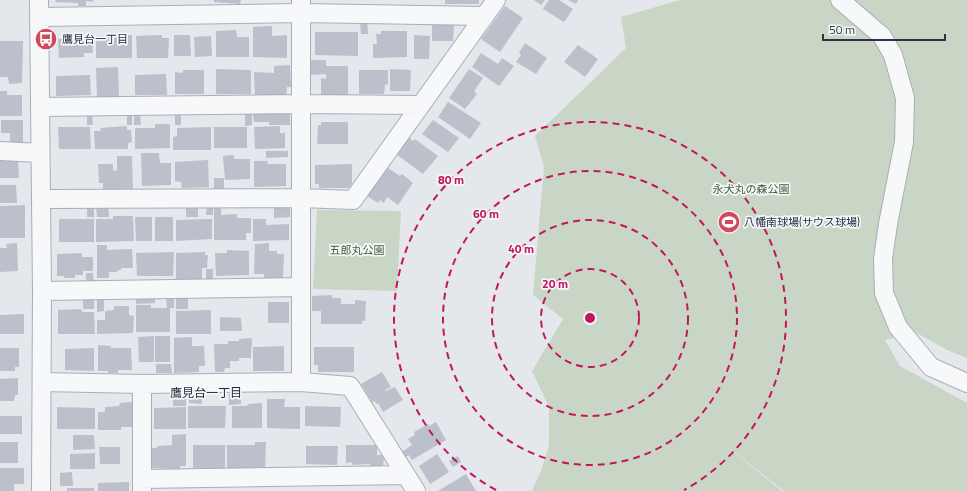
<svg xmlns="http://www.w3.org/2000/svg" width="967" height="491" viewBox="0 0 967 491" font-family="'Titillium Web','Noto Sans JP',sans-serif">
<rect width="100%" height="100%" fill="#e4e7ec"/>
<path fill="#c9d6c5" d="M680,0H967V358L947,350L915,332L885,340L900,366L967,403V491H784L719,440L782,491H532L542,468L549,445V407L532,371L563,319L533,295L544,167L535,136L626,48L621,17Z
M317,210L401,211L397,291L313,289Z"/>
<path fill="#bbc0ca" d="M56,0H93V2L86,1V6H78V3L55,2Z
M214,0H241L240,4L214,2Z
M445,0H479V4H445Z
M534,0H545L541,5Z
M549,0H559L573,9L564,22L543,9Z
M568,0H578L576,4Z
M505,6L523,18L500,52L481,39Z
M367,20L368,34H361L360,21Z
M432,21H451V25H454L453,41H432Z
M272,26V36L287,35V58L253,57V27Z
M236,30L237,37H249V57H216V31Z
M381,31H407V57L373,58V44H377L376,34H381Z
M315,32H358V56L315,55Z
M132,35V58H96V36Z
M162,35V38H169L168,58H137L136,36Z
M174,35H190L191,56H174Z
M414,35L430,36L429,59H414Z
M211,36L212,56L195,57L194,37Z
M92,38L93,53H84V57L59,58L58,39Z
M0,41H23L22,83L9,84L8,77H0Z
M525,43L547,58L536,74L516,62L521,55L519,53Z
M578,45L598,59L585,77L564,62Z
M481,53L498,64L502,58L514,66L499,86L472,67Z
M311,60H326V66H348V95L321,96V78L326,79V74L311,75Z
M290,65L291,87H287L286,97H255L254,72L274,73V66Z
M118,67L119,97H97L96,68Z
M216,69L251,70V94H216Z
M390,69L411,70L410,91H390Z
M469,69L483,78L474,91L477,94L465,109L449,98Z
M183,70H204V94H175V72L183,73Z
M359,70H388V85L385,84L384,94H359Z
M166,74L167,95H135V75Z
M90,75L91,95L56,96V76Z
M0,91H7V95H22V116H0Z
M448,102L481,123L470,139L438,117Z
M290,112V125H269V122H254L253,113Z
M175,113H181V125H175Z
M134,114H140L141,125H134Z
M245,114H252V125L245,126Z
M87,115H92L93,125H87Z
M127,116H132V125H127Z
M1,120H23V143H10V133H1Z
M433,120L459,138L448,152L422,134Z
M321,122H348V144H317L318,125H321Z
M155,124H170V148L135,149V128H155Z
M127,126V130H131L132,142L128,143V149H95L94,131H101L100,128Z
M280,126V133H285V148L255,149L254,127Z
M58,127H90L91,149H59Z
M211,127V150H173V137L177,136V128Z
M214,127H247V148H214Z
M409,137L413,141L415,139L438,156L423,174L396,154Z
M266,151H288V157L266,158Z
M141,153H159L160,163H171V185L142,186Z
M234,155V159H250V179L225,180L223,156Z
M0,156L18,160L19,178H0Z
M117,156H132L133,189L103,190V183H99L98,164H113V171L117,170Z
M208,160L209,187L182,188L181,182L175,181V162Z
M254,161H268L267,164H286V186L254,187Z
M352,164V184L349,188H319V184H315V165Z
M385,166L400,176L402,174L413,183L398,205L387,197L384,203L380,200L378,203L364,194Z
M214,178H224V190H214Z
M0,185H16L17,203H0Z
M214,204H221V215L237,214V218H251V233H246V240H214Z
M25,205V238H0V206Z
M87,205L94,206V217H87Z
M96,205H108L109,217H97Z
M186,205H198V217H186Z
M207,205H213V215H206Z
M274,205H290V217L274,218Z
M113,216H133L134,241L96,242V219H113Z
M135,217H152V241H136Z
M155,217H173V241H155Z
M59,219H94V242H59Z
M212,219V239L176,241V220Z
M253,219H266V225L289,224V240L253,241Z
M17,243L18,271L0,272V248H7L6,244Z
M269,243V251H277V254H284L283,278H264V274H254L255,244Z
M97,245H107V250L132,249L133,268H121V270H117L118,272H109V278H97Z
M227,250L249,251V275L216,276L215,253H227Z
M174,252L173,276H137L136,253Z
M205,252V255H208L207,268H202V279H176V253Z
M82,253V257H93V271H83V275H75V278H64V276H57V254Z
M206,269H213V281H206Z
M86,273H93L94,283H86Z
M332,295V298H341V304H355V300L366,301L365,321H362V324H321V311H312V296Z
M155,296V303L136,304V297Z
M166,297H174V308H170V332H136V305H151V308H167Z
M176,297H188V309H176Z
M94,298V309H83V299Z
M97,299H104V311L97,312Z
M268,302H289V323H268Z
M114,306H129V315L134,316L133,333L97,334V320H105V311L114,310Z
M81,309L82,312H94L95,334H58V310Z
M211,310V334H176V311Z
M24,314V334H0V315Z
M220,317L241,318L242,331H220Z
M154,336V362H139L138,337Z
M155,336H170V362H155Z
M192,337V346H204L205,366H199V372L174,373V338Z
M252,338L251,358H239V361H230V368H225L224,372H215L214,344H228V341H239V339Z
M98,345L111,346V348H131L132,370H118V373H108V371H98Z
M284,346V371H253V347Z
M314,347H354V372H318V365H314Z
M0,348H19V367H15V371H0Z
M94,348V371L65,370V349Z
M156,364H171L172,373H156Z
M382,372L391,387L385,390L386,391L395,387L403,400L383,412L378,403L377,404L374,401L372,402L361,384Z
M18,378V395H15L14,401H0V379Z
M173,393H186V406H173Z
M189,394H202V404L189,403Z
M229,394H241V404L229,405Z
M267,399H285L284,407H300V429L267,428Z
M132,402V427H121V430H98V412H105V407L119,406L120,403Z
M262,403V428H232V406H247L248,404Z
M188,406H226L225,428H188Z
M305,406L341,407L340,427L305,426Z
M57,407L95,408V429H57Z
M186,407V429H154V408Z
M0,416H22V434H0Z
M436,422L446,440L412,460L409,455L406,457L402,452L412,445L408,439L415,435L414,432L428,424L429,426Z
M186,434V466H180V469L149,468V448H157V446L172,445V435Z
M73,435H94L95,449L73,450Z
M0,442H18V463H0Z
M255,442H266L265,471L255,468H227V445H255Z
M193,445H225V468H193Z
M346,445H377V455H384L383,469H371L370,464L352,465V462L346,463Z
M306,446H338L337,465L306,464Z
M99,447H120V464H100Z
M95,453V469H70V454Z
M437,454L449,472L430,484L419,466Z
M458,456L461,462L453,467L449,461Z
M0,468H24V484H14V491H0Z
M72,472L73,486H60V473Z
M466,474L476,491H438Z
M129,482V491H98V483Z
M67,488H94V491H67Z"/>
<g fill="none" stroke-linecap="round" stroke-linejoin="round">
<g stroke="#a9aeb7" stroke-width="20">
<path id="minor" d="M39,0L41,199L42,291L41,491
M840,0L882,36L893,55L905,98L904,142L888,224L883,259L884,293L898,327L931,367L967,383
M39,17L301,13L484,16
M40,107L301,104L421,105
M0,151L40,153
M41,199L301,198L353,200L496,0
M42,291L301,287
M42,382L142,384L301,382L350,386L416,491
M301,382V0
M142,384V491
M142,479L406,475"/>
</g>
<use href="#minor" stroke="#f7f8fa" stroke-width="18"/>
</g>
<g fill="none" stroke="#c2185b" stroke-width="2" stroke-dasharray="7 5">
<circle cx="590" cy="318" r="49"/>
<circle cx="590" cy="318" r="98"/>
<circle cx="590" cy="318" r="147"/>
<path d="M496 490A196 196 0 1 1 684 490"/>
</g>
<defs>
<g id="bus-disc" transform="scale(1.15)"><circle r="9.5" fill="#d1495b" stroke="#f4f6f9"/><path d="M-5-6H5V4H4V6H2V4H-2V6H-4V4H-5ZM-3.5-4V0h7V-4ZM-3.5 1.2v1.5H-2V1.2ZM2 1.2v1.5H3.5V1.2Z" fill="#fff"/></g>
<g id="stadium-disc" transform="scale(1.15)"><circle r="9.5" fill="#d1495b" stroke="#f4f6f9"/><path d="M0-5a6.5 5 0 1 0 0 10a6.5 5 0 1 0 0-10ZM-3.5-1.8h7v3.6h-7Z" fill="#fff"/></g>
</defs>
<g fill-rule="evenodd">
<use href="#bus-disc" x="46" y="39"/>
<use href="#stadium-disc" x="729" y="222"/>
</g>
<g text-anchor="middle" stroke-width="3.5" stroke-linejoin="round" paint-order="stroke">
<g font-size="11" fill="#2b3445" stroke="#f4f6f9" text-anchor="start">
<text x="62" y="43">鷹見台一丁目</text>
<text x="744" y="226">八幡南球場(サウス球場)</text>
</g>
<g font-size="11" fill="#3f6138" stroke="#f4f6f9">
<text x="751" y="193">永犬丸の森公園</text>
<text x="357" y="254">五郎丸公園</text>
</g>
<g font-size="12" fill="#1d2536" stroke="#f4f6f9">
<text x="206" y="397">鷹見台一丁目</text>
</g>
</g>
<circle cx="590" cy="318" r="6" fill="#c2185b" stroke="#f4f6f9" stroke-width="2"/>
<g font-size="12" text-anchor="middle" font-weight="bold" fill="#c2185b" stroke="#f4f6f9" stroke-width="3.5" stroke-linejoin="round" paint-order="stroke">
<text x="451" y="184">80 m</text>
<text x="486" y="218">60 m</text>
<text x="521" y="253">40 m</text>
<text x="555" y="288">20 m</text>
</g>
<path d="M823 34v6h122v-6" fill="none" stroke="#2b3445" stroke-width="2"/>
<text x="829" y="34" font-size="12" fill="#2b3445" stroke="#f4f6f9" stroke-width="3" paint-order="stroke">50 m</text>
</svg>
